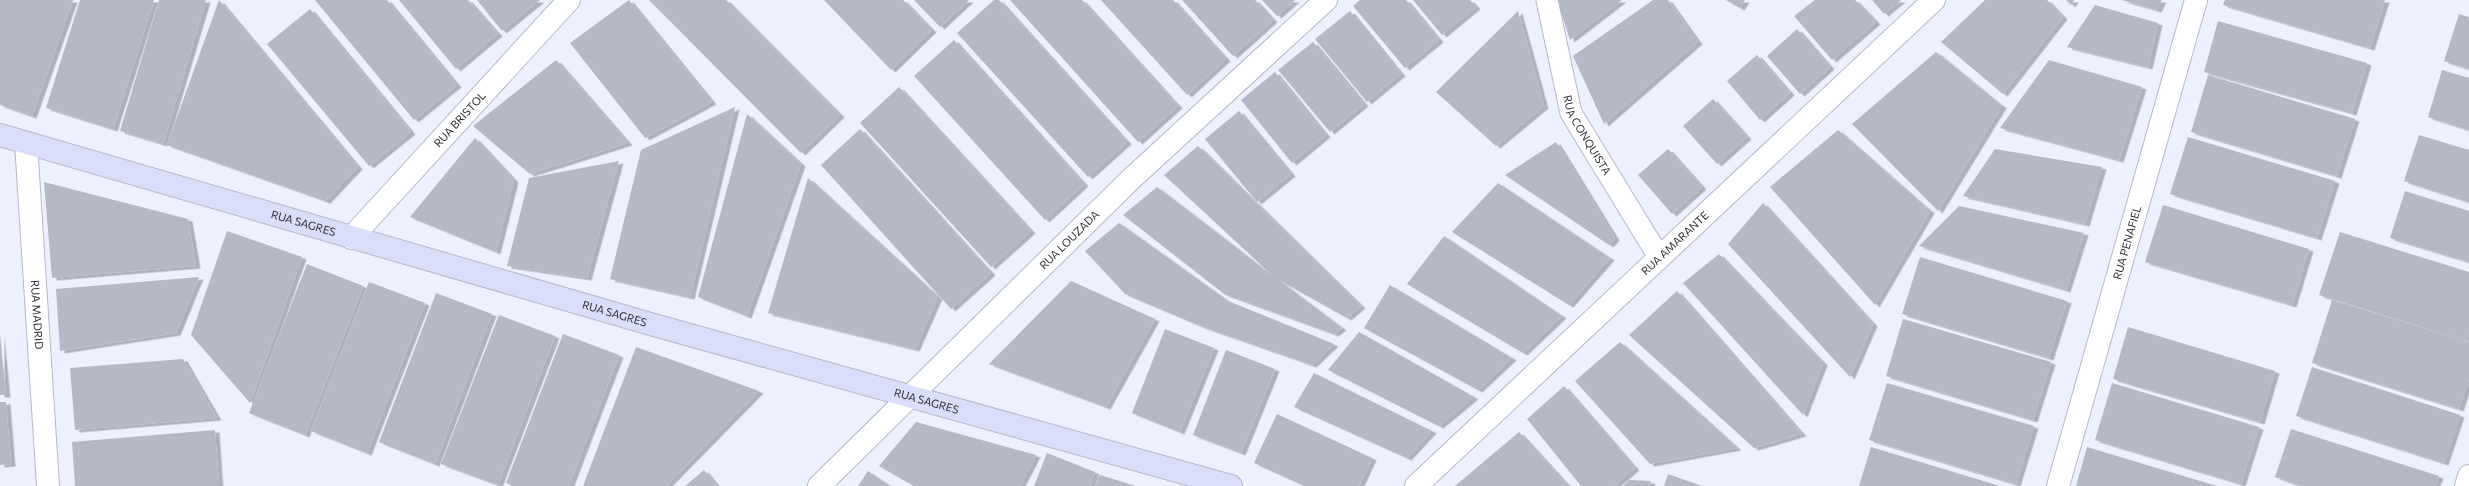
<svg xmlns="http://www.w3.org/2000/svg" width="2469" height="486" viewBox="0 0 2469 486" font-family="Commissioner,sans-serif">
<defs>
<filter id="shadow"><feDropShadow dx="4.5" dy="2.5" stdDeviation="0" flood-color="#0004"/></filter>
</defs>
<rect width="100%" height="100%" fill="#edf0ff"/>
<path fill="#b5b8c6" filter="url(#shadow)" d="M0,0H73L32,116L0,105Z
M80,0H154L113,129L46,108Z
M159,0H206L163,144L120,131Z
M219,0L358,167L326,201L167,145Z
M315,0H387L457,85L414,120Z
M399,0H468L498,34L456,69Z
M477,0H540L502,31Z
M629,0L712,102L645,138L570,43Z
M649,0H726L840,115L801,153Z
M824,0H903L932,30L891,70Z
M914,0H969L940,27Z
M994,0H999L1127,142L1088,177L957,33Z
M1010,0H1082L1178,106L1138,142Z
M1101,0H1173L1226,59L1187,95Z
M1182,0H1255L1273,20L1233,56Z
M1262,0H1295L1277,16Z
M1360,0H1406L1439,40L1405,68L1353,6Z
M1413,0H1470L1476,7L1442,35Z
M1557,0H1622L1570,40Z
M1653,0H1668L1698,42L1604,124L1573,56Z
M1726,0H1745L1740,8Z
M1815,0H1855L1876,22L1832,60L1794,16Z
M1872,0H1901L1884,14Z
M1985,0H2047L2063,17L2003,94L1941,42Z
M2066,0H2074L2071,5Z
M2122,0H2162L2157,10Z
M2225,0H2385L2370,48L2223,5Z
M2095,5L2158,23L2148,67L2067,47Z
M310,9L411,132L369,166L267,44Z
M1350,11L1401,74L1367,102L1315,39Z
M1518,11L1544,106L1496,146L1436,92Z
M2459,14L2469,17V69L2444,61Z
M2218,21L2367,63L2352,113L2204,72Z
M1797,29L1830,67L1800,94L1767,56Z
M954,40L1084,184L1045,220L914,76Z
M1313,42L1364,104L1330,132L1278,70Z
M1936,52L2002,106L1938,211L1852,124Z
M1757,55L1790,93L1760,120L1727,81Z
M556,60L628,143L530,174L473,126Z
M2049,60L2142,87L2119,160L2000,128Z
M2442,70L2469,78V130L2428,117Z
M1275,72L1326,135L1292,163L1241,100Z
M2208,75L2355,119L2337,176L2191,132Z
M899,87L1031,231L991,267L860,123Z
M1713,99L1747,137L1717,164L1683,126Z
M735,107L690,297L610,279L641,150Z
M1239,111L1291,174L1257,202L1205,139Z
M747,114L801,164L747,316L698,297Z
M860,129L991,273L951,309L821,165Z
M1838,130L1930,211L1875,305L1770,187Z
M2419,135L2469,150V202L2404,181Z
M2188,137L2335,181L2317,238L2170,194Z
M475,138L514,180L496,252L410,217Z
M1556,142L1615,238L1609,245L1505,175Z
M1198,146L1361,306L1347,318L1277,279L1342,328L1334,334L1224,294L1123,215L1157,187L1274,277L1164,175Z
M1668,149L1702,187L1672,214L1638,175Z
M1995,149L2102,167L2085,224L1963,196Z
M619,161L587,278L507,266L529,178Z
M808,178L938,297L915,349L768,313Z
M44,182L188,219L196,266L52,278Z
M1498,183L1610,258L1569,305L1452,232Z
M2405,191L2469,211V262L2390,238Z
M1763,203L1873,324L1850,377L1728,244Z
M2163,205L2309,249L2292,305L2145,262Z
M1959,206L2084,233L2066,290L1919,246Z
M1119,223L1228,301L1334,344L1312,365L1203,327L1125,294L1085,251Z
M227,231L302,257L250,403L191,335Z
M2340,232L2469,272V334L2467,341L2319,295Z
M1444,236L1562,316L1523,353L1407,284Z
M1719,254L1823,363L1803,415L1683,283Z
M1920,257L2067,301L2049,358L1902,314Z
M307,264L363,286L305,435L249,413Z
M199,277L176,333L60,351L56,289Z
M1071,281L1155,319L1106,407L989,364Z
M369,282L425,303L367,453L311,431Z
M1390,285L1512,358L1478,390L1364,328Z
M1677,291L1802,434L1754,448L1629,335Z
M436,293L492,314L435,464L379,442Z
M2332,300L2469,342V379L2459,409L2312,363Z
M499,315L555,336L498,485L441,464Z
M1903,319L2051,362L2033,420L1886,376Z
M2128,327L2275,371L2260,422L2113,379Z
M1165,329L1214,348L1180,432L1132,413Z
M1359,332L1474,397L1439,426L1328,370Z
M0,334L6,395H0Z
M563,334L619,355L569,486H513L506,483Z
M1620,342L1737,448L1650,464L1575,381Z
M636,347L759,391L666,486H583Z
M1226,350L1275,369L1241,453L1193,435Z
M183,359L217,418L75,430L70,368Z
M2312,367L2460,415L2444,463L2296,416Z
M1314,373L1432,431L1407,458L1294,407Z
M1887,383L2034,426L2016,484L1869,440Z
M2112,383L2259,427L2241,484L2095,440Z
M1564,386L1635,468L1614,486H1581L1527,419Z
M0,402H6L11,464L0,465Z
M1277,414L1372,458L1359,486H1305L1254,463Z
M916,422L1036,455L1020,486H914L879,466Z
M2291,429L2439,476L2435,486H2302L2275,477Z
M215,430L219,486H75L72,442Z
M1519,432L1568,486H1455Z
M1871,447L2000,486H1859Z
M2087,447L2217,486H2076Z
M1047,453L1095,472L1090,486H1034Z
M704,470L717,486H685Z
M868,471L890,486H858Z
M1668,474L1702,486H1664Z
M1100,475L1136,486H1095Z
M1629,480L1651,481L1649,486H1623Z"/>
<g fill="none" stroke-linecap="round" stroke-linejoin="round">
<g stroke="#b6b8c6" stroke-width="23">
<g id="lane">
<path id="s1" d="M1547,0L1571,113L1659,257"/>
</g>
</g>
<g stroke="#b6b8c6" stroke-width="24">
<g id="street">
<path id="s2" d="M26,143L48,486"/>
<path id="s3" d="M351,238L569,0"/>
<path id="s4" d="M819,486L1130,180L1326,0"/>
<path id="s5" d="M1416,486L1934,0"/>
<path id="s6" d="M2058,486L2196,0"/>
<path d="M2466,486L2469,476"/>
</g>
</g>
<g stroke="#b6b8c6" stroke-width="24">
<g id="secondary">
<path id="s7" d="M0,135L654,325L1231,486"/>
</g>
</g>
<use href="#lane" stroke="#fff" stroke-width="21"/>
<use href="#street" stroke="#fff" stroke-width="22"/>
<use href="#secondary" stroke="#dbdefa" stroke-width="22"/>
</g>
<g text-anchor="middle" stroke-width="4" stroke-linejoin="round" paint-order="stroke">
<g font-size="11" fill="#2d2e34" stroke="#fff">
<text dy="4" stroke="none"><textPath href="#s3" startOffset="161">RUA BRISTOL</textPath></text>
<text dy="4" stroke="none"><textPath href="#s1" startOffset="142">RUA CONQUISTA</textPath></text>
<text dy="4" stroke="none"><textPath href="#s7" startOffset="316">RUA SAGRES</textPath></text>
<text dy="4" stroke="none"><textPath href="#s4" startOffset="351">RUA LOUZADA</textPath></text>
<text dy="4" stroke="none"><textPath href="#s5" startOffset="355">RUA AMARANTE</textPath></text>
<text dy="4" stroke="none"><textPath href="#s6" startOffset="253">RUA PENAFIEL</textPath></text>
<text dy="4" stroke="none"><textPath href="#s2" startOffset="172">RUA MADRID</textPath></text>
<text dy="4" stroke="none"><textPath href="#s7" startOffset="640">RUA SAGRES</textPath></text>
<text dy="4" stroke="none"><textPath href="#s7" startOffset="964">RUA SAGRES</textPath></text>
</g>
</g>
</svg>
